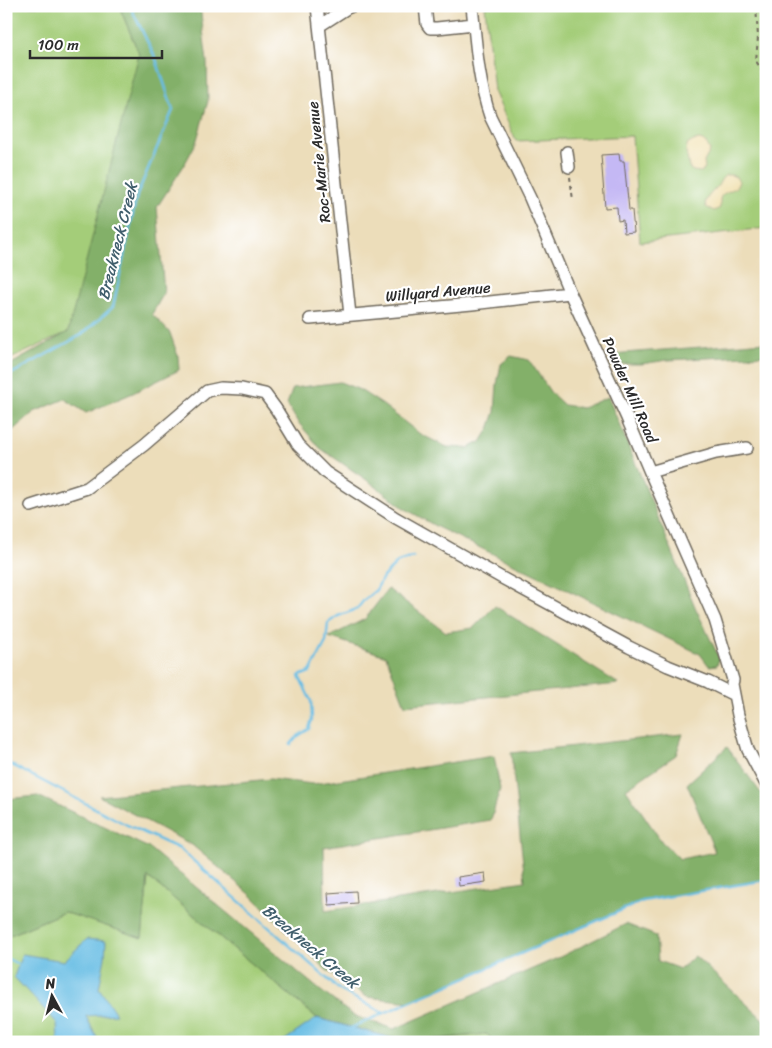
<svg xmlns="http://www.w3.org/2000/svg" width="772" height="1048" viewBox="0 0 772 1048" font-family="Sriracha,sans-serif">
<rect width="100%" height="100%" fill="#fff"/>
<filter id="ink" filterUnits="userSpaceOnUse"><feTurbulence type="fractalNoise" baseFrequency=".02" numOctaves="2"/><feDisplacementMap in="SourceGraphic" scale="10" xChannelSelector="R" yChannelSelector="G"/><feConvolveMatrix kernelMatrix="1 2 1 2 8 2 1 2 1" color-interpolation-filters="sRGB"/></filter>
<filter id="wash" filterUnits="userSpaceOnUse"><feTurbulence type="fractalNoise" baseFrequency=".0096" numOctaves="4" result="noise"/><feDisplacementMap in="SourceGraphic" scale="20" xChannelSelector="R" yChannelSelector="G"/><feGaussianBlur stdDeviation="1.12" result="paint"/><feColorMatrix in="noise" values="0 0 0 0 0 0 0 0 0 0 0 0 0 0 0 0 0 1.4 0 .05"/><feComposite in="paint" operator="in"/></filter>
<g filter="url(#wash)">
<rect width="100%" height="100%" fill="#ecddba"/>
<path fill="#a4cd79" stroke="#687c52" d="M6,6H119L139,54L126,123L68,332L6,361Z
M485,6H766V228L640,242L632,136L516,141L494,91Z
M148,877L317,1018L406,1042H6V937L64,912L142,938Z
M487,1034L494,1042H414Z"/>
<path fill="#83b069" stroke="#576e4a" d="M119,6H200L207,62L208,101L196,143L183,167L157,207L164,293L152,314L170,333L178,356L179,370L133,393L86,413L65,399L34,412L6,436V367L68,332L139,54Z
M766,342V355L668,360L641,364H612L611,354Z
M511,356L529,360L551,393L564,405L582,408L608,397L696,609L715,649L719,658L717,665L709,666L700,654L437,527L404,508L371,483L320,448L297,421L287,404L293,388L340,382L360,390L383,405L420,434L447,447L468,448L481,442L489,429L495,412L497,384L501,364Z
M388,589L446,632L473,628L495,606L619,684L405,705L386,656L329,637L365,619Z
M683,734L676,755L626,789L662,842L680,859L715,852L687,784L727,747L766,800V880L643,901L411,1002L367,997L325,969L250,894L192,845L99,796L270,779L313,784L494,756L500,789L491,820L324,847L325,911L525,881L511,753Z
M38,796L149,848L321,991L354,1016L394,1029L560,957L626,924L656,936L658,961L680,969L695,956L766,1022V1042H494L487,1034L406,1042L317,1018L148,877L142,938L64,912L6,937V799Z"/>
<path fill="#eeda9e" stroke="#8c8264" d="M700,140C706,142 708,145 710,151L704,162L705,169L701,172L693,171L689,168L686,151L687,145L693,141Z
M726,175H731L736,177L739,182C735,193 722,190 720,199C720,202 720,205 720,208L714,211L706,207L705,202C708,196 711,193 716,188C720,184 720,179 726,175Z"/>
<path fill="#67bde4" stroke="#497488" d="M87,939L106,941L105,958L99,988L116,1014L86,1016L99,1042H58L57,1023L14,977L22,954L64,961Z
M317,1018L406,1042H282Z"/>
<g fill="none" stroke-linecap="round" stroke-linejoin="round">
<path stroke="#67bde4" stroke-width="2.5" d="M6,377L81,335L113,307L137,195L173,110L156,59L130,6
M291,744L298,736L309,729L312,719L311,701L299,676L310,672L326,642L328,623L338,616L357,609L364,600L376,590L383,577L398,562L413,557
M6,762L127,825L180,849L341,991L384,1013L643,901L766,880
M6,958L20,965
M351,1028L384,1013"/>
</g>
<g id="blocks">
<path fill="#c4b8f4" d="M619,154L620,161H624L629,210H632L634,232L624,233L623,220L618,221L617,207L605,208L601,155Z
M485,873L486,882L459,886L458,877Z
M356,891L357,903L329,905L328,893Z"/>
</g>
</g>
<g filter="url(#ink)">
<use href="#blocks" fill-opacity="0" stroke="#6f695d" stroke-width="1"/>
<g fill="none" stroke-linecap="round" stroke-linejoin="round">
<g stroke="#6f695d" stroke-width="14">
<path id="minor" d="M317,6L350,315
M425,6L427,24L430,28H437L474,24
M472,6C476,43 478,81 490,116L530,198L570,293L627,418L650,472L715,620L733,680L732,684L738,715L748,750L766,784
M319,26L347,8L352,6
M567,152L569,167
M310,319L472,304L570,293
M650,472L716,453L747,448
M31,506L87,488L144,445L207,391L221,388L242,389L265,394L276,409L298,445L325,472L396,518L502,578L629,647L668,666L708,682L734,695"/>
</g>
<path stroke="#6f695d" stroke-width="2" stroke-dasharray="4 4" stroke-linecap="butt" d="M756,6L758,37L756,61L766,77
M570,177L573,200"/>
<use href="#minor" stroke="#fff" stroke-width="11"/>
</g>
</g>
<g text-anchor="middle" stroke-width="4.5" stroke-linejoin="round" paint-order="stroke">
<g font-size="15" fill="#2b2b2b" stroke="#fff">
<text transform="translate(319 162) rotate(-96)" y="5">Roc-Marie Avenue</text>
<text transform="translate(438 292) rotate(-5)" y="5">Willyard Avenue</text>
<text transform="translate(630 390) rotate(66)" y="5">Powder Mill Road</text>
</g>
<g font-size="16" font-style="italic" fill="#405e6c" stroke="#fff">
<text transform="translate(117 241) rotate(-76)" y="6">Breakneck Creek</text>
<text transform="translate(311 946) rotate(40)" y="6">Breakneck Creek</text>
</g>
</g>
<rect width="772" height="1048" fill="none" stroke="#fff" stroke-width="25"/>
<g transform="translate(52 996) rotate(353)" stroke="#ffffff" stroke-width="4" paint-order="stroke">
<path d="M0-4L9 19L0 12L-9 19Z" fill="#2b2b2b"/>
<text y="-8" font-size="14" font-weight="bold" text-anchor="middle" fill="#2b2b2b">N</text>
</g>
<path d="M30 50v8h132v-8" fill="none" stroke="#2b2b2b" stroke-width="2.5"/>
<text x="38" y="50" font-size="15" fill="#2b2b2b" stroke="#ffffff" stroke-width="4" paint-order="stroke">100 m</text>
</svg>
